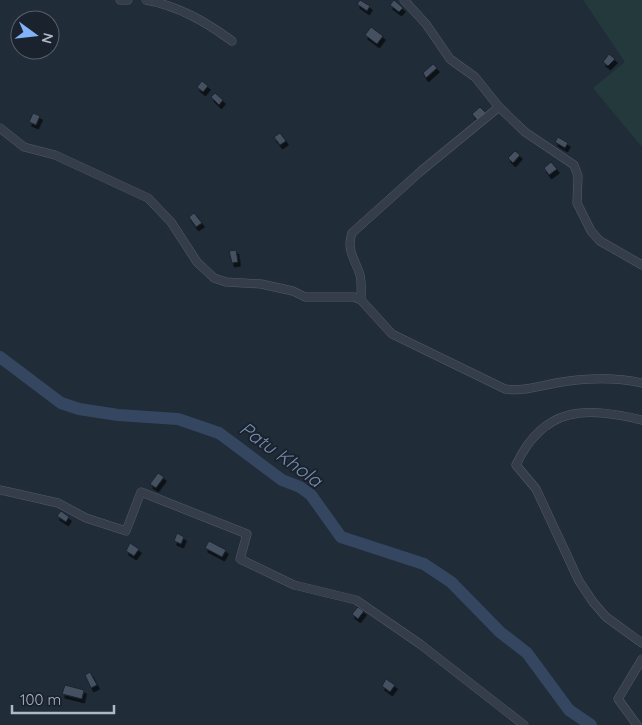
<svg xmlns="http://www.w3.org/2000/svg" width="642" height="725" viewBox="0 0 642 725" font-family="Quicksand,sans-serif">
<defs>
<filter id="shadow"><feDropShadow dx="2.5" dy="4" stdDeviation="0" flood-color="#0009"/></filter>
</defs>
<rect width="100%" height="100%" fill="#212c39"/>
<path fill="#24393b" d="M583,0H642V147L593,88L625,62Z"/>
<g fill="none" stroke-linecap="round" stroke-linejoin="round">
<path stroke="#354760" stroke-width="12" d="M0,357L61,403L79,409L118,415L178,419L219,433L282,480L300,487L311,495L341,537L424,564L451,582L500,632L527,653L569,710L591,725"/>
</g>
<path fill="#445160" stroke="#1c2430" filter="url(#shadow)" d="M360,0L370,6L367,11L357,4Z
M394,0L403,8L399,12L390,5Z
M371,27L383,36L377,44L365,35Z
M609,54L615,59L608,66L603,62Z
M433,64L437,68L426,78L423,73Z
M202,81L208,86L203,92L197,87Z
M215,93L223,100L219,105L211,97Z
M480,107L487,114L478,121L472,114Z
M33,113L40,116L36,125L29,122Z
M280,133L286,141L280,145L274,137Z
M558,137L568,143L565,148L555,142Z
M515,151L520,155L513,163L508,158Z
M551,162L557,169L549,175L544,168Z
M194,213L202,223L196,227L189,217Z
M236,250L238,262L232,263L229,251Z
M158,473L164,477L156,488L150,484Z
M61,511L69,517L66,522L57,516Z
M177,533L184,537L181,544L174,541Z
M209,541L226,550L222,557L205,548Z
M130,543L139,549L134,556L126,551Z
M358,607L364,611L358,619L352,614Z
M90,672L97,685L91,688L85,675Z
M386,679L395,685L390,692L382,686Z
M65,685L84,690L82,699L62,694Z"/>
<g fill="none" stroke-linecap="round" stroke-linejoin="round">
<g stroke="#525b67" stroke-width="9">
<path id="street" d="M120,0H128
M146,0C179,6 206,22 232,41
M404,0L426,24L450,59L475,77L499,107L525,132L574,165L578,176L577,203L591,231L600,241L642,265
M0,128L24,147L55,155L148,198L171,222L197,262L214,278L226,282L261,284L293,291L305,297H354L361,300L392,334L505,389C525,392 542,385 562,382C588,378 615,377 642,383
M361,300C361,292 362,283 360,275C355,259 346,250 352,233L421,171L499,107
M642,420C586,407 544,405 516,465L536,489L579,581L593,602L606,617L642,643
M0,490L58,503L86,518L126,531L141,492L247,534L240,559L294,585L356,600L420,644L524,725
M637,725L618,699L642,659"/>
</g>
<use href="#street" stroke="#343d49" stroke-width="8"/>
</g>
<g text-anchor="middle" stroke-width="4" stroke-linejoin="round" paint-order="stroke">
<g font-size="19" font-style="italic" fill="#778fae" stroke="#1a222e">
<text transform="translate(281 454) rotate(36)" y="7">Patu Khola</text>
</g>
</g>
<g transform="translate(35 35) rotate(105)"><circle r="24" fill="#1a222e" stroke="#565e6a"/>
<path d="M0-4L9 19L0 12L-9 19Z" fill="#82b2f7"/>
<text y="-8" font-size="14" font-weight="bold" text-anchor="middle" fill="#afb8c5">N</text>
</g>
<path d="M12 705v8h102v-8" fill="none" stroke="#afb8c5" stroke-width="2.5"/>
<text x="20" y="705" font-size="15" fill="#afb8c5" stroke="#1a222e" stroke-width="4" paint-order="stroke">100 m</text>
</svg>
